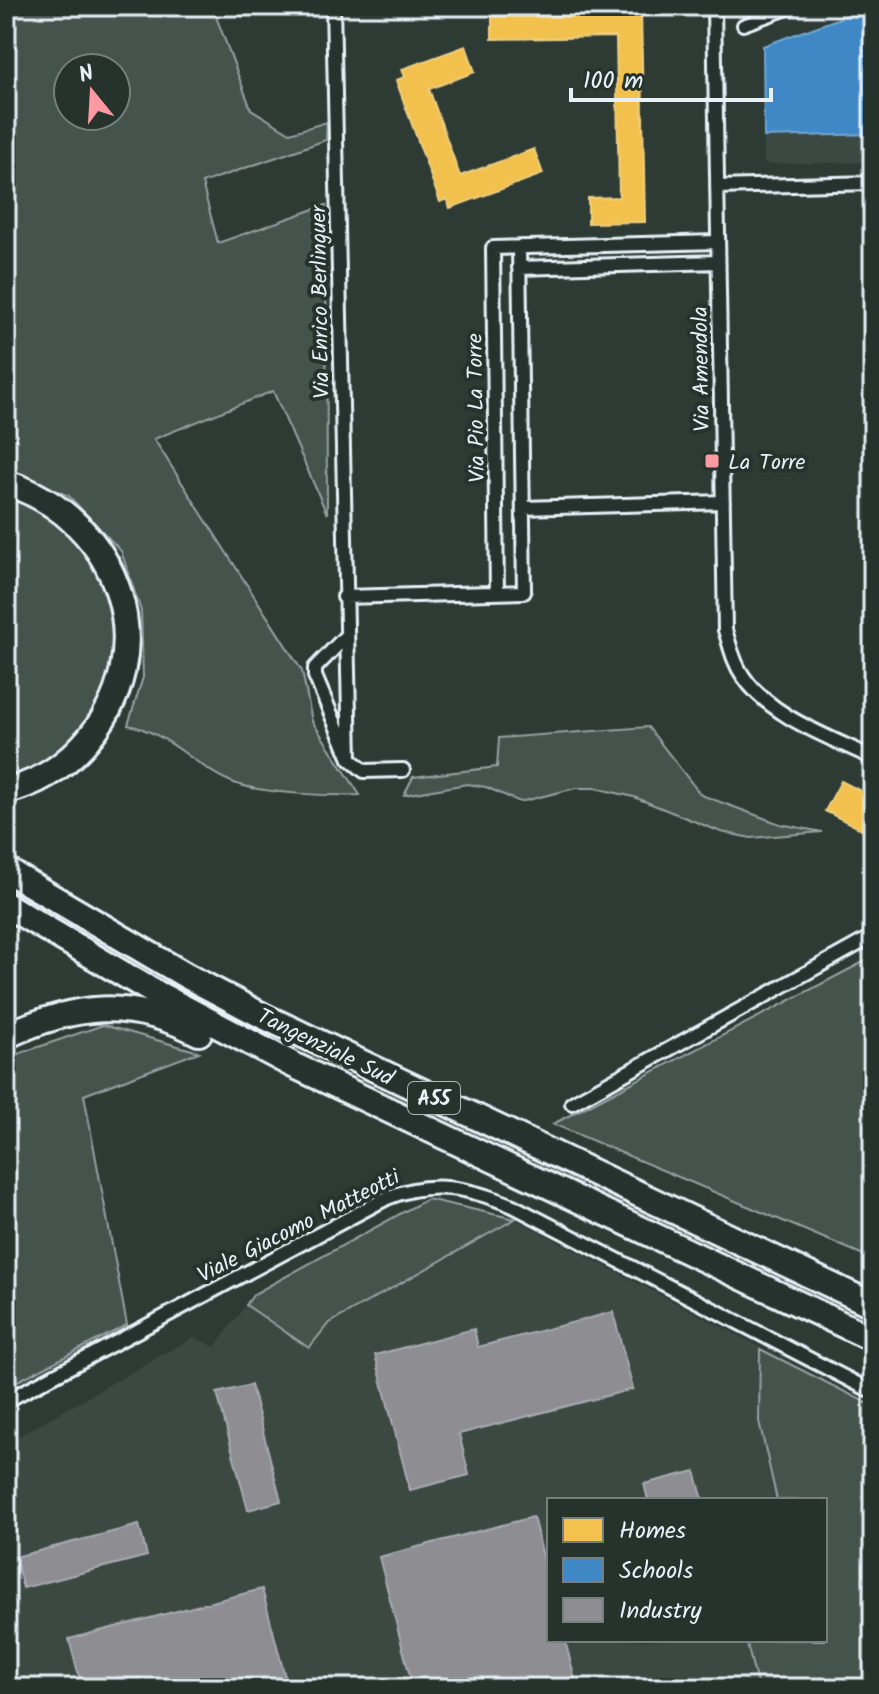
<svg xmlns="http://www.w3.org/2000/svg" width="879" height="1694" viewBox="0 0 879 1694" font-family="Kalam,sans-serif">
<rect width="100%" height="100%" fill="#2e3b35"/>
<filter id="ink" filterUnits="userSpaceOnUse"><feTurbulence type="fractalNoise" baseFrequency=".0125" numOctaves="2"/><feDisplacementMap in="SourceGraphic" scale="16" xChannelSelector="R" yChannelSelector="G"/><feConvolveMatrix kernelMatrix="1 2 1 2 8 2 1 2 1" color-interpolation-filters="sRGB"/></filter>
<g filter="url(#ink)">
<path fill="#3b4843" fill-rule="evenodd" d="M873,6V162L764,164L763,46Z
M427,1199L515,1219L873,1406V1688H6V1443L194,1337L215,1347L254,1294ZM549,1500H825V1640H549Z"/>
<path fill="#45524e" stroke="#96a2a3" stroke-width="2" fill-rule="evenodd" d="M6,6H212L251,109L290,133L327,122L326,140L202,183L218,243L326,205L327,514L273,391L154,439L302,671L312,721L360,795C327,796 268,794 237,784C197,770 171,733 128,725L143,677L141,611L121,551L69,496L6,468ZM116,68V116H68V68Z
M6,494C91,525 147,622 98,706C92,716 86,729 78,737C57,759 34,771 6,782Z
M648,727L701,795L780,824L822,832L751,838L721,832L634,797L595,788H576L520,802L486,787L467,784L404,795L413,777L497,767L499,738Z
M873,957V1259L553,1124Z
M103,1025L199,1052L84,1095L127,1325L6,1387V1058Z
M427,1199L515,1219L328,1324L309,1348L246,1305L254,1294Z
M760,1349L873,1406V1688H758L746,1640H825V1500H777L759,1421Z"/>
<path fill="#f2c14e" stroke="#efcf81" stroke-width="2" d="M641,9L645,222L588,223V198L619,197L616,37L492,39V12Z
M466,46L475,72L429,89L460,176L534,149L543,174L450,208L447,199L440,202L396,80L405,77L402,69Z
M841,781L873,797V835L825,811Z"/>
<path fill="#3f88c5" stroke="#72a8d4" stroke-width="2" d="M873,6V134L764,137L763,46Z"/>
<path fill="#8d8d92" stroke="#a8abb1" stroke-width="2" d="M613,1312L633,1389L459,1434L469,1475L410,1490L375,1355L474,1329L478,1347Z
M251,1385L281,1501L248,1510L217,1393Z
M695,1471L703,1500H648L644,1484Z
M533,1517L549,1579V1640H565L577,1688H413L379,1557Z
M139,1525L147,1556L23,1588L15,1557Z
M262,1589L288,1688H82L69,1639Z"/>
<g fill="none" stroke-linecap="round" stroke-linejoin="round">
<g stroke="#e8f1f8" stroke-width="16">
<path id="pedestrian" d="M743,25L796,6"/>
</g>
<g stroke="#e8f1f8" stroke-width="18">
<path id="minor" d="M333,6L350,759
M714,6L725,630C730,645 733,662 743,676C770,717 830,737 873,758
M717,187L873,183
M519,268L718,262
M523,508L723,502
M497,593L493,248L718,242
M344,597L524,592L519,247
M346,636L315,668V676L350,759L364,771L403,770
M872,686H873
M572,1103L873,936
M6,1401L387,1198C431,1179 470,1188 513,1206L873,1392"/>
</g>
<g stroke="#e8f1f8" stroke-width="30">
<path id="motorway" d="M6,483C120,518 167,654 83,745C62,768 36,784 6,791
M6,870L185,975L263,1016L873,1305
M6,905L152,991L293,1065L873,1339
M6,1036C74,1004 130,998 199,1033"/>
</g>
<use href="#pedestrian" stroke="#26332d" stroke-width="10"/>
<use href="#minor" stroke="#26332d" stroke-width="12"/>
<use href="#motorway" stroke="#26332d" stroke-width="24"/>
</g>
</g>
<rect fill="#ff9aa2" stroke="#26332d" stroke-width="3" x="704" y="453" width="16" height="16" rx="4"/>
<g text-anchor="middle" stroke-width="8" stroke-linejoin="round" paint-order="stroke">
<rect fill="#26332d" stroke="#aeb8bb" stroke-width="2" x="408" y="1082" width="52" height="32" rx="6"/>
<g font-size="20" font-weight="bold" fill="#e8f1f8">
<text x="434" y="1105">A55</text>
</g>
<g font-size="22" fill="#e8f1f8" stroke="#26332d">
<text transform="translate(319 302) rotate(-91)" y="8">Via Enrico Berlinguer</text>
<text transform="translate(700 369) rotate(-91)" y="8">Via Amendola</text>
<text transform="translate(475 408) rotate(-91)" y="8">Via Pio La Torre</text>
<text transform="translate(326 1046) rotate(26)" y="8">Tangenziale Sud</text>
<text transform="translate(298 1225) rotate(-27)" y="8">Viale Giacomo Matteotti</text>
</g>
<g font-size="22" fill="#e8f1f8" stroke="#26332d" text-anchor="start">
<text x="728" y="469">La Torre</text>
</g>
</g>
<rect width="879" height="1694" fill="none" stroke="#26332d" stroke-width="32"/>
<rect x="16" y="16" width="847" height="1662" fill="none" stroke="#e8f1f8" stroke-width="3" filter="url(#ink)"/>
<rect x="547" y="1498" width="280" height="144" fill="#26332d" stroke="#747f7e" stroke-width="2"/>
<rect x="563" y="1518" width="40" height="24" fill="#f2c14e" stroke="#747f7e" stroke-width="2"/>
<text x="619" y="1538" font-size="24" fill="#e8f1f8">Homes</text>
<rect x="563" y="1558" width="40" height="24" fill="#3f88c5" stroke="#747f7e" stroke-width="2"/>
<text x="619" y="1578" font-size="24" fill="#e8f1f8">Schools</text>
<rect x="563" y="1598" width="40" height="24" fill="#8d8d92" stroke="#747f7e" stroke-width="2"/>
<text x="619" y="1618" font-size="24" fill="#e8f1f8">Industry</text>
<g transform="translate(92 92) rotate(342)"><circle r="38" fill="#26332d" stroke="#747f7e" stroke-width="2"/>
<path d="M0-6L14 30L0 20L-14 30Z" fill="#ff9aa2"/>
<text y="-12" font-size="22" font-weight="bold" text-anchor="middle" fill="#e8f1f8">N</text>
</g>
<path d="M571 88v12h200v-12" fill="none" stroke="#e8f1f8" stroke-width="4"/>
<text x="583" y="88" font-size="24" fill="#e8f1f8" stroke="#26332d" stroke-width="6" paint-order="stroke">100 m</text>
</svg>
